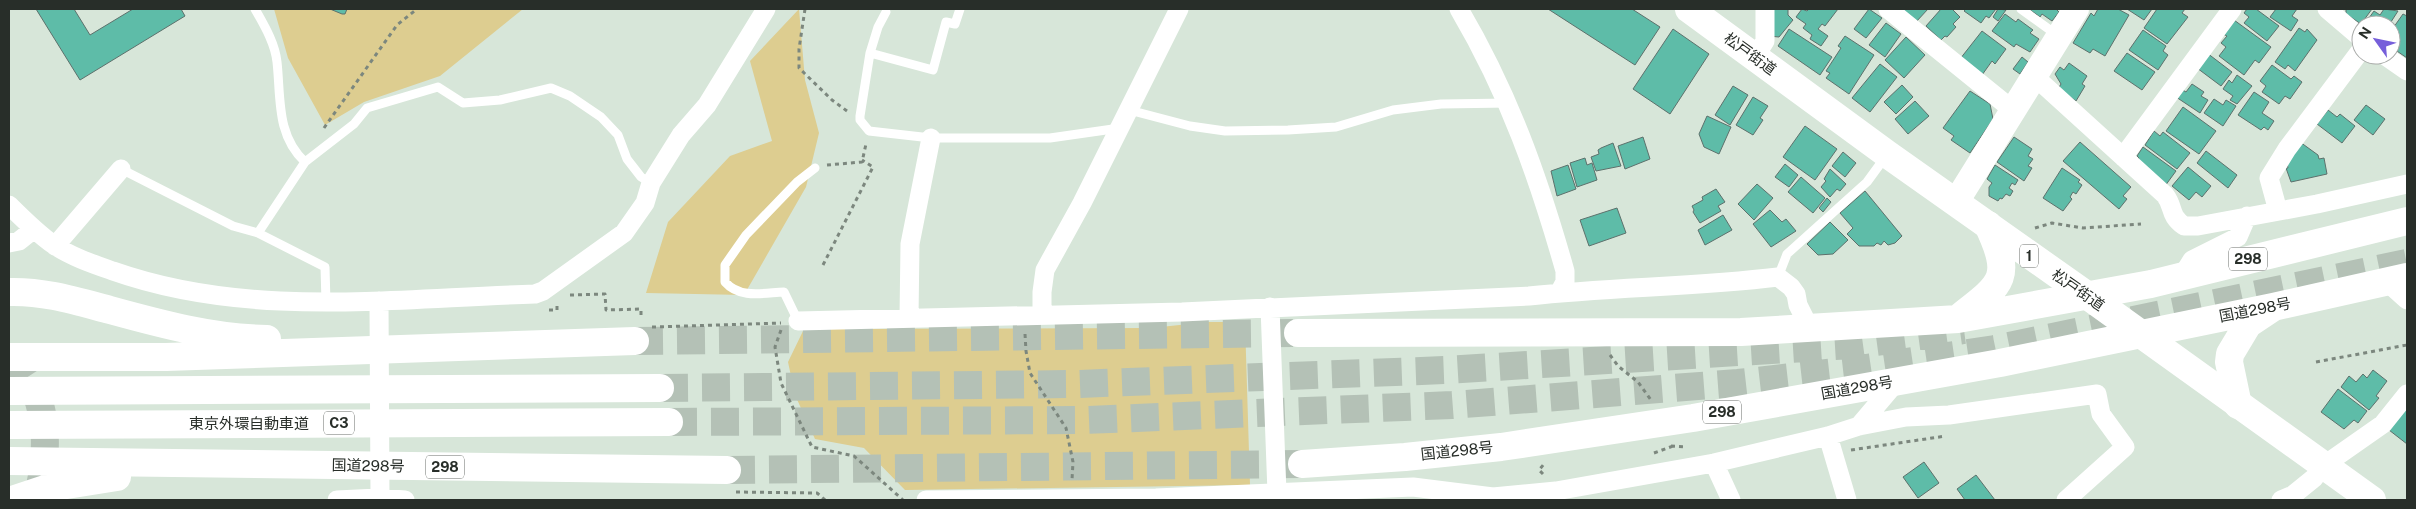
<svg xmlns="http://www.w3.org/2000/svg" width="2416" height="509" viewBox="0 0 2416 509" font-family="'Public Sans','Noto Sans JP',sans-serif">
<rect width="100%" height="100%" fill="#d7e6d9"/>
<path fill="#ddcd90" d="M274,9H523L440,76L364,102L325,125L288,58Z
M799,9L805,80L819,133L806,187L744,295L646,293L668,222L730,156L772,141L750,61Z
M1208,322H1245L1250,485L905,490L864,448L815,439L795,395L788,362L804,329L1151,328Z"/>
<path fill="#5ebca8" stroke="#5d716c" d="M36,9H74L90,35L133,9H181L185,16L80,80Z
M330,9H347L345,14H342Z
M1548,9H1632L1660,27L1635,65Z
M1770,9H1788V15L1793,20L1779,37L1768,36Z
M1802,9L1807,11L1809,9H1838L1825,26L1822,24L1818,29L1828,36L1821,46L1810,39L1812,35L1803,28L1806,24L1796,17Z
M1869,9L1882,18L1866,38L1854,29Z
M1901,9H1928L1916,22Z
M1941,9H1952L1960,17L1953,24L1956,27L1947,37L1945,36L1941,40L1926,26Z
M1966,9H1996L1989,18L1986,16L1981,23L1964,11Z
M1998,9L2006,10L1998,21L1993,17Z
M2029,9H2056L2059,12L2052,21L2042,14L2040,17Z
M2098,9H2118L2129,15L2105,56L2093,49L2090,53L2073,43L2091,13L2094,16Z
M2127,9H2152L2144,20Z
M2157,9H2185L2182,13L2188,17L2167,44L2144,28Z
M2247,9H2256L2279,26L2267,41L2244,23L2249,17L2244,13Z
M2276,9H2297L2292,16L2298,20L2291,31L2270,17Z
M2346,9H2372L2361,24L2346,14Z
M2384,9L2398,11L2389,25H2364L2374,11L2380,15Z
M2005,14L2016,22L2018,19L2033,30L2030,33L2039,39L2030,52L2016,44L2014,47L1992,31Z
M2403,14L2407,16V58L2394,49L2400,41L2391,35V31Z
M2234,20L2271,47L2259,63L2255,60L2244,75L2219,56L2226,47L2221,43L2227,36L2223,34Z
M1886,23L1901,34L1885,57L1869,45Z
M2299,28L2305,32L2307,29L2317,40L2295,71L2288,65L2285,69L2275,62Z
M1673,29L1709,54L1670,114L1633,89Z
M1789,29L1832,57L1820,75L1778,46Z
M2143,30L2166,46L2163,51L2168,55L2158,70L2129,50Z
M1982,31L2006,49L1995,64L1992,61L1982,75L1960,59Z
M1845,36L1874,55L1849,94L1826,78L1830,73L1826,71L1841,48L1838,46Z
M1906,37L1925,55L1904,78L1885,60Z
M2127,53L2155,72L2142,90L2114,71Z
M2207,53L2232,72L2221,86L2197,68Z
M2022,57L2028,62L2020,74L2013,69Z
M2069,63L2087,76L2082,84L2085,86L2076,101L2058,89L2061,84L2055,74L2060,67L2064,70Z
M1880,64L1897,77L1870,112L1852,98Z
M2272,65L2291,79L2294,76L2302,82L2290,99L2285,96L2279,104L2262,92L2266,86L2260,81Z
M2237,75L2252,86L2237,104L2230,100L2233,96L2223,89L2229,80L2232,83Z
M2192,84L2204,92L2201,96L2208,100L2200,113L2176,97L2181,89L2186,92Z
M1902,85L1913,97L1896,114L1884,102Z
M1733,86L1748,95L1730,125L1715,115Z
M1970,91L1990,104L1993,119L1970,153L1951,140L1954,136L1943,128Z
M2254,92L2269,102L2262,113L2274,121L2268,130L2264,127L2261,130L2238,115Z
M1753,97L1768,106L1760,118L1763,120L1753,135L1736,125Z
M2214,99L2223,105L2226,100L2236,106L2223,126L2204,113Z
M1915,101L1929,116L1908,134L1895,119Z
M2366,105L2385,119L2373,135L2354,120Z
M2183,107L2216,131L2199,154L2166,131Z
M2328,110L2337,117L2340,114L2355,126L2342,143L2317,124Z
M1707,116L1731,127L1719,154L1704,147L1699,134Z
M1805,126L1837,149L1815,180L1783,157Z
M2154,131L2160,136L2163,132L2190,153L2177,169L2145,145Z
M1643,137L1650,159L1625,169L1618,146Z
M2014,137L2032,149L2028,156L2033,159L2028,166L2032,168L2024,181L1997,162Z
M2080,142L2131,187L2123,196L2127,199L2119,209L2063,161Z
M2300,142L2318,155L2319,159L2324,158L2327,174L2291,182L2286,168H2288L2286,159Z
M1613,143L1621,166L1596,171L1591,157L1599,154L1598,150L1601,148Z
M2143,147L2176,171L2165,186L2135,163L2139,158L2137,156Z
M2206,151L2237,175L2228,188L2197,163Z
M1843,152L1856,163L1845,177L1832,166Z
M1585,158L1587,165L1592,163L1597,180L1577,187L1570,163Z
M1785,164L1798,175L1789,187L1775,177Z
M1568,165L1576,189L1557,196L1551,171Z
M1995,165L2018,180L2015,185L2012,183L2009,188L2013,191L2010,196L2006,194L2002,199L2000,198L1998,201L1989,196V187L1992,183L1987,179Z
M2188,167L2211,186L2202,197L2196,192L2189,200L2172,186Z
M2062,168L2080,180L2078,182L2082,185L2076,194L2073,192L2070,197L2072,199L2063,211L2043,198Z
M1830,169L1846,184L1840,191L1837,189L1830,197L1821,187L1826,181L1824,179Z
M1801,177L1825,198L1813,213L1788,192Z
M1757,184L1773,198L1754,220L1738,204Z
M1716,189L1725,202L1718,206L1721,211L1700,223L1693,212L1694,210L1692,206L1703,200L1702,197Z
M1865,191L1902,236L1895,243L1888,245L1884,241L1881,245L1877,243L1874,246H1859L1847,234L1853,228L1840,213Z
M1827,198L1831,202L1823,212L1819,208Z
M1617,208L1626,233L1589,246L1580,220Z
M1770,210L1782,222L1786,219L1796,231L1771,247L1753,224Z
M1723,215L1732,230L1705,245L1698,230Z
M1830,222L1848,240L1833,254L1818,255L1807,244Z
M2373,370L2387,381L2376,396L2379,398L2369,410L2341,387L2349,376L2356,382L2363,374L2367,378Z
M2338,389L2367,411L2358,423L2354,420L2344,429L2321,412Z
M2407,404V444L2389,430Z
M1924,462L1939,483L1918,498L1903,477Z
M1976,475L1995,500H1965L1957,489Z"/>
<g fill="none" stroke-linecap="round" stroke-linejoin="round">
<path stroke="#b4c1b6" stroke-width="28" stroke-dasharray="28 14" stroke-linecap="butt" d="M635,341L1298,333
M9,356C47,389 50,439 40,486
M660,388L1078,384L1446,370L1853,345L1964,330
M669,422L1086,420L1452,405L1738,383L1853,370L1995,349L2407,263
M727,470L1302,464"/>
<path stroke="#7c877e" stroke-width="3" stroke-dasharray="4 4" stroke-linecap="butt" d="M805,9L799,49V68L832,100L847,111
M324,128L397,25L417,9
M827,165L862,162L866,144
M2035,228L2052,223L2083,228L2141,224
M823,265L873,167L862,160
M570,295L605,294L606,310L641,309V319
M549,310H557V305
M652,327L781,323
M781,330L775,347L781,383L812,447L854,456L903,500
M1025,334L1026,351L1030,373L1066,428L1073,462L1072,480
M1610,355L1618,366L1638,382L1651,400
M2316,362L2407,345
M1671,446L1687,447
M1851,450L1946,436
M1654,453L1676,445
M1543,474L1539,470L1544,464
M736,492L817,493L825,500"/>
<path stroke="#fff" stroke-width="9" d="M960,9L955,24L946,22L933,70L870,53L860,116V120L869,131L931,138H1050L1120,128
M2021,9L2057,35
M870,53L878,27L886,12
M1129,110L1190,126L1225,131L1288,130L1336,127L1393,110L1441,104L1509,103
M305,162L354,124L367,108L438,87L463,103L500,100L551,88L570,96L601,117L618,135L627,159L641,177L651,183
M121,169L233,226L258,233L305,162C276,135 281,98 277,62C275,43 264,25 255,9
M258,233L325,267L326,303
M1778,277L1787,254L1867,182L1886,156
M798,321L784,292C763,293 740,299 725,282V265L746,235L797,182L815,168"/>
<path stroke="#fff" stroke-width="19" d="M1459,9C1509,94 1538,176 1565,271V282L1559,293
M1888,9L2014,111
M2327,9L2361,38
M2384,55L2407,71
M1755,57L1765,41V9
M2035,77L2165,195C2175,208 2168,214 2184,226H2198L2317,204L2407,184
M2123,157L2232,9
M9,205C23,219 38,234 54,245C72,257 93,264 113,271C249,319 394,298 535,294L543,291L624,233L645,203L651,183L681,135L707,105L766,9
M2278,211L2269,178L2287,149L2361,50
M9,243L19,241L34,229
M55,246L121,169
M2182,276L2192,260L2238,237L2247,216
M2387,282L2407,300
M379,301L380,500
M1270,307L1277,493
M1042,315V292L1045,270L1082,203L1179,9
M909,318L910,244L931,138
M798,321L1182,312L1529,296C1612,287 1695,287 1778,277L1791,287L1796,294L1798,305L1810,329
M1859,426L1898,380
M1828,436L1847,500
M1714,463L1731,500
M337,500L378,498L405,500
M926,500L1156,498L1413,487L1493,497L1556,491L1714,463L1828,436L1859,426L1906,417L1949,415L2097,394L2101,414L2125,447L2066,500
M2281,500L2293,495L2314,478L2323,466L2383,424L2407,394"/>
<path stroke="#fff" stroke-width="26" d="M1956,202L2076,9"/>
<path stroke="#fff" stroke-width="28" d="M1689,9L1887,154L2088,296L2372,500"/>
<path stroke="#fff" stroke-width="28" d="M9,292C44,291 76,301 110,310C161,324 213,338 267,339
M1961,316C2004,283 2012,277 1988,225
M1298,333L1741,332L1958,319L2151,284L2407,221
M9,357H166L635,341
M9,391L660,388
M2238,405L2229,362L2230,354L2248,324L2272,308
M9,425L669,422
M9,461L727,470
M1302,464L1405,457L1501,447L1693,418L2000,363L2273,307L2407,277
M12,500L48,488L117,477"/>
</g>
<g text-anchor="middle" stroke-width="4" stroke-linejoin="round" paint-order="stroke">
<g fill="#fff" stroke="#686d69" stroke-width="1">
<rect x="2020" y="244.5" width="18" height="23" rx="4"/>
<rect x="2229" y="247.5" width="38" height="23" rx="4"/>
<rect x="1703" y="400.5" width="38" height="23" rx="4"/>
<rect x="324" y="411.5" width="30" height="23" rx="4"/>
<rect x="426" y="455.5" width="38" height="23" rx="4"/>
</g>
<g font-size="14" font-weight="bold" fill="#282e29">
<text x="2029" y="261">1</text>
<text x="2248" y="264">298</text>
<text x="1722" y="417">298</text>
<text x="339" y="428">C3</text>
<text x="445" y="472">298</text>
</g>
<g font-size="15" fill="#282e29" stroke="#fff">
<text transform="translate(1750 54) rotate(36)" y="5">松戸街道</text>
<text transform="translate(2078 290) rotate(35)" y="5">松戸街道</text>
<text transform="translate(2255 310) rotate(-11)" y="5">国道298号</text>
<text transform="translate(1857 388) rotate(-10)" y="5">国道298号</text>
<text x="249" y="429">東京外環自動車道</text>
<text transform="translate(1457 451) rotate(-6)" y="5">国道298号</text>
<text transform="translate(368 466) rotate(1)" y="5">国道298号</text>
</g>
</g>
<rect width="2416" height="509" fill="none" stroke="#282e29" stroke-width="20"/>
<g transform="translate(2376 40) rotate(303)"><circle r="24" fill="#ffffff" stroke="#a9aba9"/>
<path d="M0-4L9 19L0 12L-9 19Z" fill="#765fda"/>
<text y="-8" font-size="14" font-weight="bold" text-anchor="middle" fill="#282e29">N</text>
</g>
</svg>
